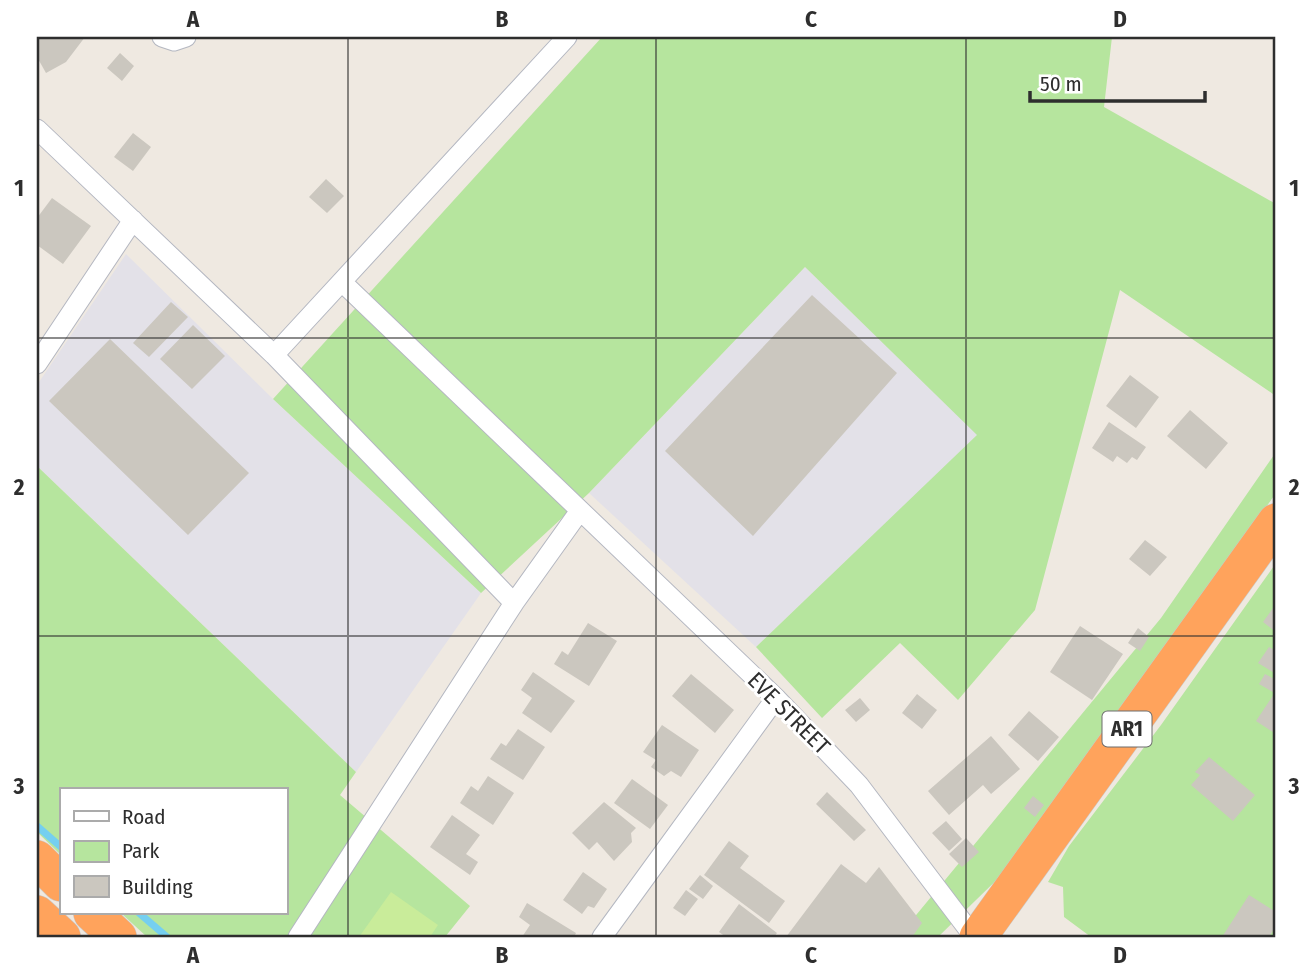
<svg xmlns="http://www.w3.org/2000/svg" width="1313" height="974" viewBox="0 0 1313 974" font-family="'Fira Sans Condensed',sans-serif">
<rect width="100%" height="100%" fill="#efe9e1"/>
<path fill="#e3e1e8" d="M126,254L273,399L481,593L356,772L37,466V385Z
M805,267L978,435L756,647L589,493Z"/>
<path fill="#b6e59e" d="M602,37H1112L1104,107L1276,204V396L1120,290L1035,610L958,700L900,643L822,718L756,647L977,435L805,267L589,493L481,593L273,399Z
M1276,452V493L1013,864L938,937H898L1161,618Z
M37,466L356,772L340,795L470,906L445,937H147L121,913H285V790H61V855L37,832Z
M1276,563V937H1091L1064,917L1063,887L1048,882L1069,846L1161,725Z"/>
<path fill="#c9ec9a" d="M391,892L438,925L430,937H359Z"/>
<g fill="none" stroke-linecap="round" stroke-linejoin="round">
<path stroke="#75cff0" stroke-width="7" d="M37,826L61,847
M139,913L167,937"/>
</g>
<path fill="#cbc7bf" d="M39,37H85L66,62L46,73L37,57Z
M120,53L134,66L122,81L107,68Z
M133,133L151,147L133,171L114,157Z
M326,179L344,196L327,213L309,197Z
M52,198L91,226L63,264L37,245V218Z
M812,295L897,373L753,536L665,451Z
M171,302L188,317L149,357L133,343Z
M193,325L225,356L192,389L160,359Z
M110,339L249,473L188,535L49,401Z
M1130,375L1159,397L1136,428L1106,406Z
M1190,410L1228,443L1206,469L1167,436Z
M1109,422L1146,447L1137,460L1132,457L1127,463L1117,456L1113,462L1092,448Z
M1145,540L1167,557L1150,576L1129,559Z
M1276,604V632L1263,622Z
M588,623L617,641L589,686L554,664L562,651L568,655Z
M1080,626L1123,654L1092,700L1050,672Z
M1138,628L1149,637L1140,651L1128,643Z
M1269,647L1276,651V674L1258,663Z
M533,672L575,701L551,733L522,713L532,698L521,690Z
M691,674L734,710L715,733L672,696Z
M1265,674L1276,680L1273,692L1259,684Z
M1276,691V734L1256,721Z
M917,694L937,710L922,729L902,713Z
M860,698L870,710L856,722L845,710Z
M1029,711L1059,737L1038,761L1008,735Z
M662,725L699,750L681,777L671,771L664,776L651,767L656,760L643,752Z
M518,729L545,747L523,780L490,759L501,743L506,746Z
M991,736L1020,769L991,794L983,785L949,815L928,791Z
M1209,757L1255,795L1233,821L1191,785L1200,775L1195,772Z
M488,776L514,793L493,825L460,803L471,786L478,791Z
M632,779L668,805L650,829L614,803Z
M827,792L866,830L854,841L816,804Z
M1033,796L1044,805L1035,817L1024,808Z
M604,802L636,828L631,833L632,842L614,861L597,842L589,850L572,833Z
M452,815L480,835L466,854L478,862L470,875L430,847Z
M946,821L962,839L949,851L932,833Z
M966,838L979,852L962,867L949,854Z
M729,841L749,856L740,868L785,901L769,923L704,875Z
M841,864L866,883L879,867L922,923L912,937H786Z
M583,872L607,889L594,908L588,906L582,914L563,900Z
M700,875L713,886L703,899L689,889Z
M686,890L698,899L685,916L673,908Z
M1249,895L1276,912V926L1269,937H1222Z
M527,903L576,933L574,937H522L530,925L519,917Z
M739,904L777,933L774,937H726L719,932Z"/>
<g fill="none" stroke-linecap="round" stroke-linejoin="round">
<g stroke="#b4b7c1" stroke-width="21">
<path id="street" d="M162,37L174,41L186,37
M37,129L274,355L514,603
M343,283L776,698L859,785L974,937
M274,355L567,37
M37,364L133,220
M298,937L514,603L579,512
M602,937L776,698"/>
</g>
<g stroke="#c9c9c9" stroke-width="38">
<path id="highway" d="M37,859L61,883
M92,913L118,937
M37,914L62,937
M978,937L1276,522"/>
</g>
<use href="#street" stroke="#fff" stroke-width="19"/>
<use href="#highway" stroke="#ffa35c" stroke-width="37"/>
</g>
<path fill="none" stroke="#2e2e2e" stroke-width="2" stroke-opacity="0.55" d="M348,37V937M656,37V937M966,37V937M37,338H1276M37,636H1276"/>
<g text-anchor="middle" stroke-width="6" stroke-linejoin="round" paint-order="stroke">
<rect fill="#fff" stroke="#6d6d6d" stroke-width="2" x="1102.5" y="711.5" width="49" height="35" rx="5"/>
<g font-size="21" font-weight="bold" fill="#2e2e2e">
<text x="1127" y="736">AR1</text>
</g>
<g font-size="23" fill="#2e2e2e" stroke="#fff">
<text transform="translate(789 713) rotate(45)" y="8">EVE STREET</text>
</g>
</g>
<rect width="1313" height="974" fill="none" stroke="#ffffff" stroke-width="77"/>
<rect x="60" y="788" width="228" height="126" fill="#ffffff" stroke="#ababab" stroke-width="2"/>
<rect x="74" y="811" width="35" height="10" fill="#ffffff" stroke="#ababab" stroke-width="2"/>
<text x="122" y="824" font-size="21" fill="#2e2e2e">Road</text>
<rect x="74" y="841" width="35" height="21" fill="#b6e59e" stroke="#ababab" stroke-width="2"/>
<text x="122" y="858" font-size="21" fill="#2e2e2e">Park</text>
<rect x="74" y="876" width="35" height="21" fill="#cbc7bf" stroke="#ababab" stroke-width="2"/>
<text x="122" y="894" font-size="21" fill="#2e2e2e">Building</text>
<path d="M1030 91v10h175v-10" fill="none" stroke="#2e2e2e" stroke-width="3.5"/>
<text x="1040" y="91" font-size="21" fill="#2e2e2e" stroke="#ffffff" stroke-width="5" paint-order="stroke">50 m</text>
<rect x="38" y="38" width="1236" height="898" fill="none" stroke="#2e2e2e" stroke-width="2.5"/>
<g font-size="23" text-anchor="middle" font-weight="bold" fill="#2e2e2e">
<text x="193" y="27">A</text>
<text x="502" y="27">B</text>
<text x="811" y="27">C</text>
<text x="1120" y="27">D</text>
<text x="19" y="196">1</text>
<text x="1294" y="196">1</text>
<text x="19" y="495">2</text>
<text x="1294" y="495">2</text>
<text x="19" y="794">3</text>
<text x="1294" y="794">3</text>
<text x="193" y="963">A</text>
<text x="502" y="963">B</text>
<text x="811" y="963">C</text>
<text x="1120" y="963">D</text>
</g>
</svg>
